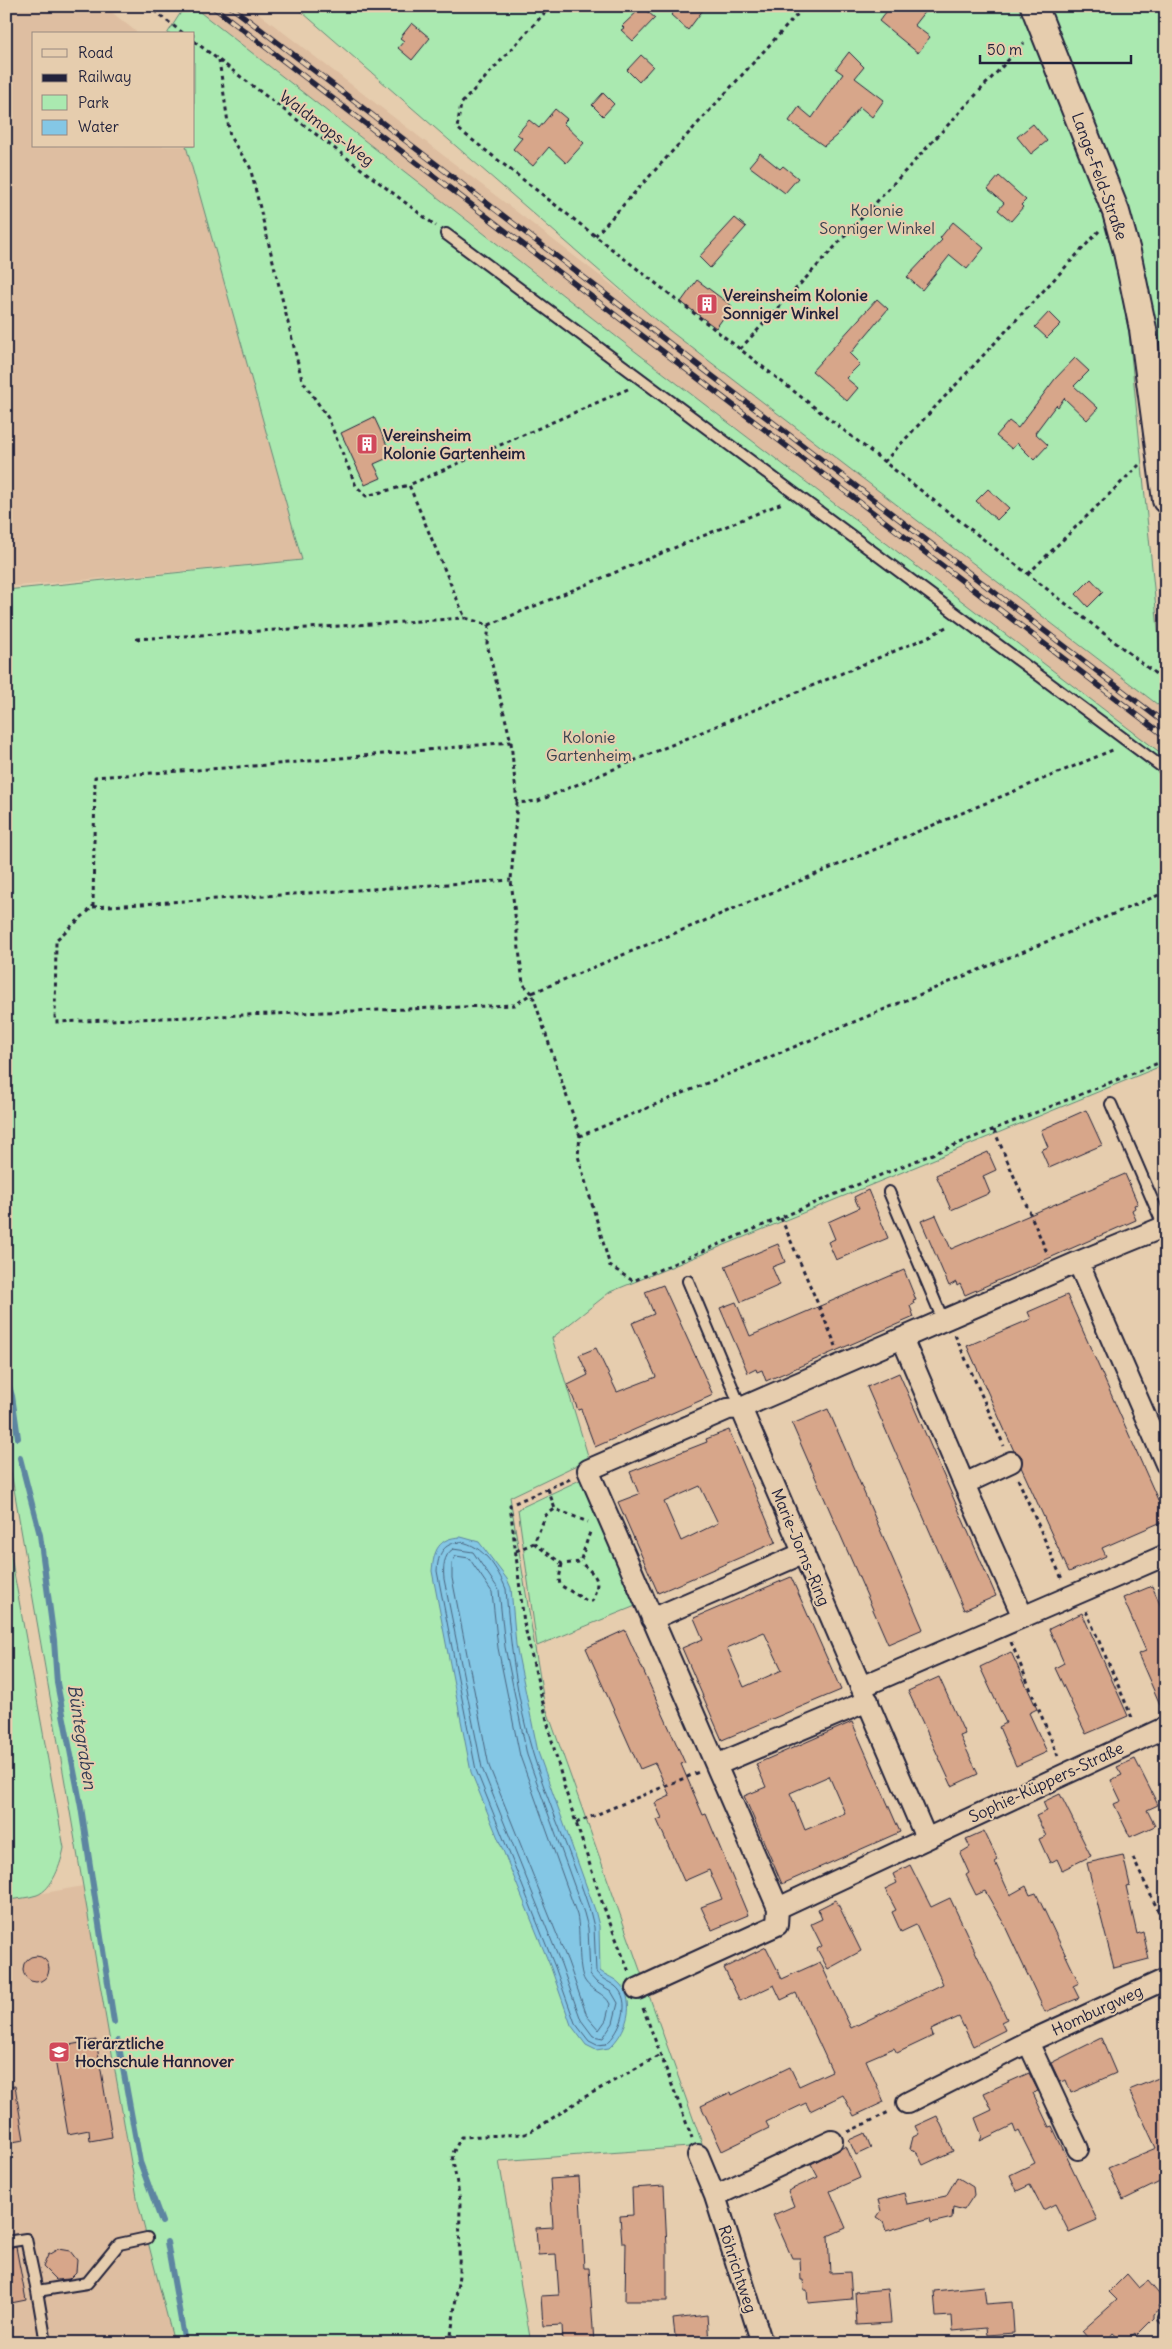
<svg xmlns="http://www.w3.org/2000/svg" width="1172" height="2349" viewBox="0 0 1172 2349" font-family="Delius,sans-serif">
<rect width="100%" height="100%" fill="#e6cdae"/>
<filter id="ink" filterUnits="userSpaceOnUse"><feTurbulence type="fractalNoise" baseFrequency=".02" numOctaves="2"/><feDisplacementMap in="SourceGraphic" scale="10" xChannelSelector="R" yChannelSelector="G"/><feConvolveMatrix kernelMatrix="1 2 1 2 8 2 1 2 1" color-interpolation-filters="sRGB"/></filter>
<g filter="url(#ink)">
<path fill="#debea1" d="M6,6H104L139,34H34V146H186L303,560L6,587Z
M192,6H249L1166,711V757L636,352Z
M83,1886L138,2203L174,2343H6V1900Z"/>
<path fill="#aae9b0" stroke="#668676" d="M185,6H192L636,352L1166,757V1064L610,1292L552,1338L589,1459L510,1497L544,1702L703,2146L499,2161L531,2343H174L138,2203L6,1443V590L302,560L186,146H194V34H167Z
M295,6H1020L1100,201L1114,254L1129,333L1166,711L657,321Z
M1047,6H1166V411Z
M582,1479L638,1605L537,1646L518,1509Z
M6,1529L64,1848C61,1863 53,1889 37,1895C28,1898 16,1899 6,1900Z"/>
<path fill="#84c7e5" stroke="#5d85a1" d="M461,1537L479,1542L507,1579L511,1588L516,1645L538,1752L595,1910L599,1926L600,1971C606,1976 615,1978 620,1984C637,2003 626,2033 609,2048L596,2050L586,2045L571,2025L551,1968L471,1772L432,1571C434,1550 438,1538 461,1537Z"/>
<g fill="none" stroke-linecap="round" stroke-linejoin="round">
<path stroke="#49647f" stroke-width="1" d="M461,1542C483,1545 498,1569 506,1589C510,1644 517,1701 533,1754C549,1807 573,1858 590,1911L594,1927L596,1972C601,1979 608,1981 615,1986C633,2000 621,2032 606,2044L597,2045L589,2041L575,2023L555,1967L476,1770L437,1571C438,1554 443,1543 461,1542Z
M453,1549L473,1552L499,1590L505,1647L527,1755L584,1913L588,1928L590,1975L596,1982L611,1991L618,2003L613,2023L603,2038L593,2036L581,2020L561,1964L482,1768L444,1579C443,1569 443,1555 453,1549Z
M456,1556L469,1558L492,1592L498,1648L520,1756L577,1915C581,1932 577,1969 585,1981C591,1991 605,1993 610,2004L606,2020L599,2030L587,2016L568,1962L489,1766L452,1578V1564Z"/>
<path stroke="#5d85a1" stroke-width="6" d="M6,1376L12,1396L18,1438
M20,1458L40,1535L54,1640L57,1683L81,1807L114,2022
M118,2041L140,2162L162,2222
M167,2242L185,2343"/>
</g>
<path fill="#d7a68a" stroke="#22223b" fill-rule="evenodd" d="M679,6H706L688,30L671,15Z
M891,6H929L914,25L930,37L918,53L879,21Z
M642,7L655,18L633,41L621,30L624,28L622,26Z
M412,23L430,38L412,60L398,48L404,41L400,38Z
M849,52L864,67L855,78L884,100L872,117L860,107L836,136L824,146L789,121L799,107L812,118L843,74L836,69Z
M641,55L653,66L639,82L627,70Z
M603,93L614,104L603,116L592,105Z
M555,109L567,119L563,123L584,143L566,163L549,147L533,166L513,149L522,138L517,134L529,120L539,128Z
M1033,124L1047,141L1031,154L1017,137Z
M760,153L780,169L783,166L798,178L785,193L749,166Z
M999,176L1026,200L1021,205L1023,207L1011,221L998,210L1004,203L988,189Z
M735,218L746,227L710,268L699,257Z
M953,222L984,248L967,269L950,255L922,290L907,277L942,240L940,238Z
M697,280L732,306L716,328L681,302Z
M877,299L888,309L850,354L860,364L846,378L858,388L847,401L812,371Z
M1049,312L1061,324L1047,338L1035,327Z
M1075,358L1089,371L1074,386L1098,408L1087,420L1064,398L1058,407L1056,405L1035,433L1048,445L1034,460L1017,443L1012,449L996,436L1009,421L1018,428L1055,379Z
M374,417L392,456L374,464L381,478L365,485L341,433Z
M988,489L1009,508L997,520L976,501Z
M1091,579L1103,592L1088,607L1076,594Z
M1086,1110L1102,1145L1049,1168L1041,1150L1048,1147L1041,1130Z
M988,1152L996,1170L983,1176L990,1193L951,1210L936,1175Z
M1125,1174L1138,1204L1134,1205L1135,1208L1132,1210L1136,1220L965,1295L960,1284L957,1286L956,1282L949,1286L921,1221L936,1215L951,1249Z
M868,1190L888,1238L836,1260L828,1242L835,1239L828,1222L859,1208L854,1197Z
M778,1244L785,1262L772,1267L780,1285L741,1302L725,1266Z
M904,1270L916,1300L913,1301L914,1304L910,1306L914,1317L766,1381L762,1370L757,1372L756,1369L748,1373L720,1308L736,1302L750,1336Z
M663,1285L713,1395L595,1447L581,1409L578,1410L568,1385L588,1375L579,1355L596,1348L617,1392L656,1377L632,1323L654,1314L645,1292Z
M1067,1295L1166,1518V1520L1102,1548L1106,1556L1069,1572L1021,1467L1022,1457L1014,1451L967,1346L1031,1319L1028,1312Z
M899,1373L996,1596L964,1610L867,1387Z
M828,1409L923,1629L888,1644L792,1424Z
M729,1430L776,1542L658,1593L618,1502L639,1494L630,1472L707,1442L706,1439ZM700,1486L718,1523L681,1541L664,1502Z
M791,1577L841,1690L722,1740L682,1648L703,1639L694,1618ZM764,1632L782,1670L744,1687L727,1648Z
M1152,1586L1166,1618L1165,1716L1138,1654L1146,1651L1123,1598Z
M1082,1613L1128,1716L1086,1734L1055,1668L1064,1663L1049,1629Z
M625,1630L685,1763L681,1764L703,1815L706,1814L748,1915L712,1930L701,1907L722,1899L709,1870L684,1881L657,1820L662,1818L655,1803L670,1796L655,1763L640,1769L586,1648Z
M1011,1652L1037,1709L1029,1713L1047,1752L1016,1766L999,1727L1006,1723L980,1667Z
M939,1677L965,1734L960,1736L978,1774L952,1786L908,1691Z
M852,1722L900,1832L782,1884L744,1796L766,1787L756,1764ZM829,1776L845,1813L805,1830L790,1793Z
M1135,1759L1158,1805L1147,1810L1155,1826L1130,1837L1114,1804L1121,1801L1111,1780L1122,1775L1117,1767Z
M1060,1794L1091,1856L1062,1870L1057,1859L1050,1863L1039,1839L1046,1836L1036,1816L1047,1811L1043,1802Z
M984,1831L998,1860L995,1862L1010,1895L1026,1886L1030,1895L1036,1893L1079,1983L1073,1986L1079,1998L1045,2012L1004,1924L985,1891L976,1895L966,1875L969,1873L960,1853L970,1847L966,1839Z
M1123,1855L1130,1885L1126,1886L1137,1934L1143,1932L1149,1959L1114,1968L1087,1863Z
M910,1865L931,1907L950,1898L1007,2019L1001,2022L1005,2030L973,2046L959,2017L931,2030L933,2036L897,2053L894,2048L866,2060L884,2102L854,2116L843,2095L810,2111L806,2103L766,2122L769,2128L722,2151L701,2106L731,2092L732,2095L790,2067L799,2086L832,2071L796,1993L781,2000L774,1985L740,2001L724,1968L766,1947L782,1979L820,1962L851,2028L943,1984L916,1925L901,1932L892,1912L896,1910L885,1889L897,1883L893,1874Z
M836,1900L861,1951L828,1969L817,1949L822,1946L811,1924L822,1919L818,1909Z
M23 1969a13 13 0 1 1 26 0a13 13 0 1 1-26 0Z
M1101,2038L1116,2073L1071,2093L1066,2080L1060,2082L1051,2063Z
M96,2040L112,2137L90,2141L89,2130L68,2134L53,2048Z
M1029,2073L1038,2091L1033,2093L1049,2127L1052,2126L1097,2220L1069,2232L1055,2204L1043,2210L1030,2185L1017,2191L1010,2175L1035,2163L1019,2131L1016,2133L1013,2125L980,2141L982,2136L975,2118L992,2110L984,2093Z
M1166,2075V2179L1123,2200L1108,2168L1156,2148L1129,2090Z
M15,2086L24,2140L6,2143V2087Z
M937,2116L953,2151L923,2165L916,2151L910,2149L913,2137L919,2134L915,2126Z
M865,2133L871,2148L856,2155L849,2140Z
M846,2146L860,2178L830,2191L846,2228L828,2236L830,2273L850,2272L852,2299L808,2303L807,2290H804L803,2280H801L800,2258H792L773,2215L794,2206L788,2191L818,2177L811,2164Z
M579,2177L584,2268H589L594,2343H563L562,2325L543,2326L541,2296L559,2295L556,2254L538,2255L536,2228L553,2227L550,2179Z
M957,2177L973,2187L974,2195L964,2210L953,2207L952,2218L931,2223L930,2218L886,2231L883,2221L877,2217L881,2211L878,2200L904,2193L907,2204L946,2196Z
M664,2186L667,2247V2301H625L626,2243H622L620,2216L633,2215L632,2188Z
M16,2247L26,2300L6,2304V2249Z
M58,2249L70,2251L77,2260L76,2272L69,2279L56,2280L43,2267L48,2255Z
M1127,2274L1139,2288L1148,2281L1164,2300L1158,2306L1160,2309L1154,2314V2318L1136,2336L1135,2334L1124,2343L1113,2333L1105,2343H1092L1082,2331L1117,2300L1109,2292Z
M984,2286L986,2304L1012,2302L1014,2333L987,2335L986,2328L953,2331L952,2316L936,2317L934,2291Z
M888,2289L891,2323L857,2325L855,2292Z
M707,2315L709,2343H676L673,2319Z"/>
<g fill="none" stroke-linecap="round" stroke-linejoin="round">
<g stroke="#22223b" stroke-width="14">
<path id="service" d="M446,234L1166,770
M1111,1104L1164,1227
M889,1192L943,1320
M688,1281L741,1408
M6,2242L26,2239L37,2291L87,2283L119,2244L147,2238
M37,2291L46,2343
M1164,2318L1166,2317"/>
</g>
<g stroke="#22223b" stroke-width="24">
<path id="minor" d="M1166,1226L1078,1262L741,1408L861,1687L1166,1555
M1078,1262L1166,1464
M902,1338L964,1484L1023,1617
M741,1408L728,1409L588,1470L778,1908
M964,1484L1011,1462
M652,1619L804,1553
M862,1689L926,1838
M716,1765L868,1701
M637,1989L777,1925L778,1908L1166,1727
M1028,2042L1078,2149
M907,2103L1028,2042L1166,1979
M698,2155L715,2196
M762,2343L715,2196L832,2141"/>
</g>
<g stroke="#22223b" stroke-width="30">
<path id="tertiary" d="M1034,6L1116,212L1127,252L1143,329L1166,500"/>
</g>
<path stroke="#22223b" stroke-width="3" stroke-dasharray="4 4" stroke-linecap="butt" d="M148,6L184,34
M551,6L461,104L457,128L1166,682
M194,41L436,226
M219,60L230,137L250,167L302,380L328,418L356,486L366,496L409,485
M595,236L805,6
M740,349L1024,43
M628,389L409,485L465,618L489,625L487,644L511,742L267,765L95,777L93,907L56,940L55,1022L515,1005L532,993L523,984L511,880L517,803L538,801L928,637L948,626
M884,462L1099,231
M1028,574L1139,465
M489,625L782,503
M136,639L465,618
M511,742L517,803
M1166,892L580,1136L578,1156L610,1266L633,1281L878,1176L1166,1060
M93,907L511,880
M994,1130L1048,1255
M580,1136L532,993L1115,749
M781,1218L836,1346
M955,1335L1004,1446
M570,1479L510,1505L524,1623L550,1733L564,1786L603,1905L629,1972
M1018,1479L1062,1579
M548,1489L555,1509
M534,1543L562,1564L580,1562L591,1529
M516,1551L534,1543L546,1515L555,1509L588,1522
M562,1564L559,1579L560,1585L587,1601H592C601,1578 598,1578 580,1562
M1086,1611L1133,1720
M1011,1642L1058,1756
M576,1823L699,1772
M1133,1858L1166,1927
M643,2008L692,2138
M848,2132L889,2112
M450,2343L459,2275L460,2201L452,2155L461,2137L525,2134L542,2125L583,2098L660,2055"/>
<use href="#service" stroke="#e6cdae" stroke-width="10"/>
<use href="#minor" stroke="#e6cdae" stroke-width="20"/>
<use href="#tertiary" stroke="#e6cdae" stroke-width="26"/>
<g stroke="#22223b" stroke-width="5.5">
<path id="rail" d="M212,6L1166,737
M230,6L1166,724"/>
</g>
<use href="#rail" stroke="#e6cdae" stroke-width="4" stroke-dasharray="11" stroke-linecap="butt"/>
</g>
</g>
<defs>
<g id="building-square" transform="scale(1.125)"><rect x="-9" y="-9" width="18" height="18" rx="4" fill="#d1495b" stroke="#e6cdae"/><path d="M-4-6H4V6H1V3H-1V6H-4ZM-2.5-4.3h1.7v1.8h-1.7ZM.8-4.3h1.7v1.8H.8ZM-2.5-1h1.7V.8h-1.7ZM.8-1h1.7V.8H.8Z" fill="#fff"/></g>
<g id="university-square" transform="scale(1.125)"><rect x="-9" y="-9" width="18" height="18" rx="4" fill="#d1495b" stroke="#e6cdae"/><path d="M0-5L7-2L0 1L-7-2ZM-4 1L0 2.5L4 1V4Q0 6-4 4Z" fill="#fff"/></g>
</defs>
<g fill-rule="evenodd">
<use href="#building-square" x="707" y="304"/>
<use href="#building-square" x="367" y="444"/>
<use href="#university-square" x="59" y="2052"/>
</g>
<g text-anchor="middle" stroke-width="4" stroke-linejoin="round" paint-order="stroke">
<g font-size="16" fill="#22223b" stroke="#e6cdae">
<text transform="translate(327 128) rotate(37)" y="6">Waldmops-Weg</text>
<text transform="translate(1100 176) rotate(70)" y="6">Lange-Feld-Straße</text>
<text transform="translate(801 1547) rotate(67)" y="6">Marie-Jorns-Ring</text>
<text transform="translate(1046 1782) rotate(-25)" y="6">Sophie-Küppers-Straße</text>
<text transform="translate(1097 2010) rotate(-25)" y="6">Homburgweg</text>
<text transform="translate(738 2269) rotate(72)" y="6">Röhrichtweg</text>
</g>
<g font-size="16" fill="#36404d" stroke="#e6cdae">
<text x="877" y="216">Kolonie<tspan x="877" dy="18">Sonniger Winkel</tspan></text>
<text x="589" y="743">Kolonie<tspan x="589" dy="18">Gartenheim</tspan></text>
</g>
<g font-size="16" font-weight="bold" fill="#22223b" stroke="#e6cdae" text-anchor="start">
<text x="723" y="301">Vereinsheim Kolonie<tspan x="723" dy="18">Sonniger Winkel</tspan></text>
<text x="383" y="441">Vereinsheim<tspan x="383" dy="18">Kolonie Gartenheim</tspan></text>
<text x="75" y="2049">Tierärztliche<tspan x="75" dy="18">Hochschule Hannover</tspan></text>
</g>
<g font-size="18" font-style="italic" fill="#313b54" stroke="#e6cdae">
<text transform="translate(82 1737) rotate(81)" y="6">Büntegraben</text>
</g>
</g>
<rect width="1172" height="2349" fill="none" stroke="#e6cdae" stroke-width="25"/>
<rect x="12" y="12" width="1147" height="2324" fill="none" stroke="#22223b" stroke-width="2" filter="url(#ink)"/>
<rect x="32" y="32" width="162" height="115" fill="#e6cdae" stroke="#988980"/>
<rect x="42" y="49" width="25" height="8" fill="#e6cdae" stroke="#988980"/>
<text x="78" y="58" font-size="15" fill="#22223b">Road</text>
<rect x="42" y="74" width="25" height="8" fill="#22223b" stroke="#988980"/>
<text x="78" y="82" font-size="15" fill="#22223b">Railway</text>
<rect x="42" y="95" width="25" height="15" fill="#aae9b0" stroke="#988980"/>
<text x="78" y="108" font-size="15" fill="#22223b">Park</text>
<rect x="42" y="120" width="25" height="15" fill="#84c7e5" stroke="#988980"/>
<text x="78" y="132" font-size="15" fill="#22223b">Water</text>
<path d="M980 55v8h151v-8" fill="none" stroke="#22223b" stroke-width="2.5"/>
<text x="987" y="55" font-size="15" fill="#22223b" stroke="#e6cdae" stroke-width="4" paint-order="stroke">50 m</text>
</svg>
